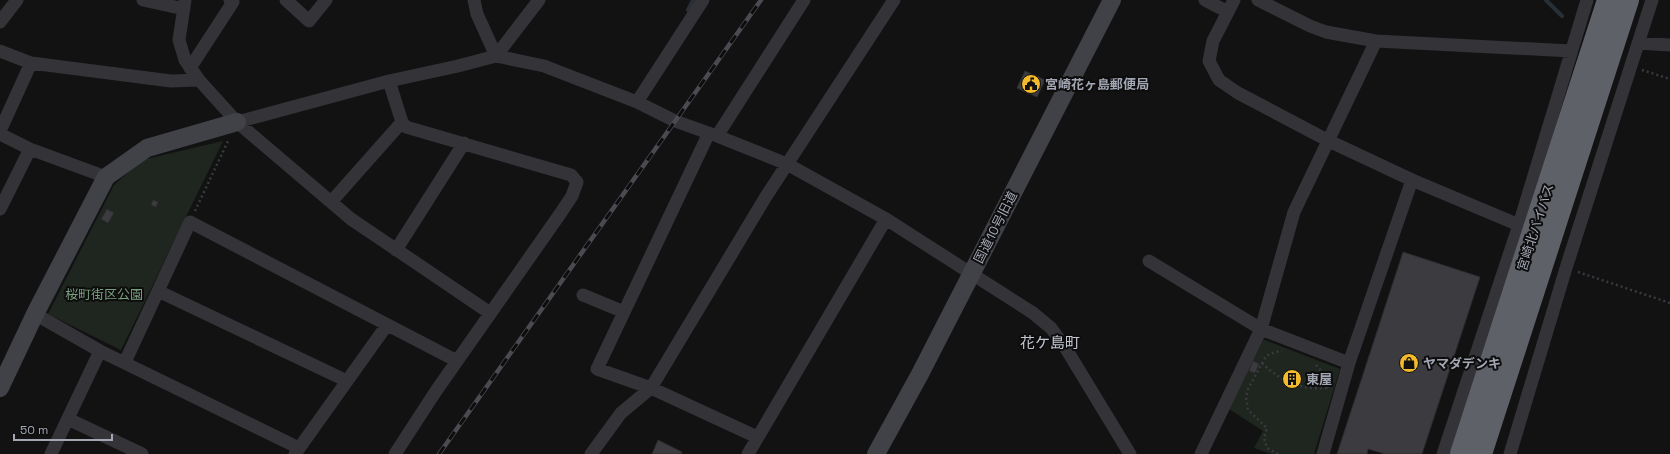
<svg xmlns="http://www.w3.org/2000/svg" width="1670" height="454" viewBox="0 0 1670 454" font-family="'Space Grotesk','Noto Sans JP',sans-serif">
<rect width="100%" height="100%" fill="#121213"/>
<path fill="#1e261f" d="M223,141L121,350L48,314L114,185L142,160Z
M1262,339L1340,369L1314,454H1271L1254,448L1263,431L1229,409Z"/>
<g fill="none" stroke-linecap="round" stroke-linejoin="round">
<path stroke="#283037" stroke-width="4" d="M1546,0L1562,16
M688,10L693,0"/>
</g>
<path fill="#3c3c40" stroke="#2c2c2f" d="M1025,71L1045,80L1037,97L1017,88Z
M153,200L158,202L156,207L151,205Z
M107,209L114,213L108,223L101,219Z
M1403,252L1480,277L1422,454H1385L1368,449L1367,454H1337Z
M1253,361L1259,364L1255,373L1249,371Z
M1289,375L1296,377L1294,383L1287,381Z
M658,440L682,452L681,454H652Z"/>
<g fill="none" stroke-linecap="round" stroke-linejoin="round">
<path stroke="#393a3f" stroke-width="2.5" stroke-dasharray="2 3" stroke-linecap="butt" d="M1642,70L1670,79
M195,211L229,139
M1578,272L1670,303
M1262,363C1281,382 1302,390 1328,388
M1316,365L1323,373L1328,388
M1278,454L1267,448L1264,438L1267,428L1248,410L1246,397L1248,389L1266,356L1275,352L1282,351"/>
<path stroke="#333338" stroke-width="13" d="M143,0L184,9
M185,0L179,40L185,60L199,80L237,122L351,219L490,313
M286,0L309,21L326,0
M474,0L477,14L496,56
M1205,0L1228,12
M1234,0L1213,41L1209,61L1219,80L1238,93L1329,141L1412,180L1519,225
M1258,0L1310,26L1326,32L1376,41L1571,51
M0,22L17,0
M1638,43L1670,45
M0,51L31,63L171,81L199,80
M496,56L539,0
M190,68L233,2L230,0
M389,81L402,122L406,127L571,175L577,182L572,196L560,214L436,391L395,454
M637,102L703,0
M237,122L389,81L458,66L496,56L544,66L637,102L675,121L717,136L787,164L886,219L1033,313L1051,328L1065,347L1130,454
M0,131L31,63
M709,133L597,369L651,388L757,437
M0,134L30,149L106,177
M717,136L804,0
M331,202L402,122
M0,209L30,149
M396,250L464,143
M1149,261L1261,329L1349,363
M158,291L347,381
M583,295L624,312
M35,314L100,351L299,448
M125,362L190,222L457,361
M68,419L142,454
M51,454L100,351
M295,454L387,325
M591,454L621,413L651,388L765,198L894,0
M748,454L886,219
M1201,454L1261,329L1294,212L1376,41
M1323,454L1349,363L1412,180
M1443,454L1519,225L1587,0
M1510,454L1566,268L1652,0"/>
<path stroke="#414248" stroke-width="18" d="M0,388L35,314L106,177L147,148L237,122
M876,454L920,374L1112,0"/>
<path stroke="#5f6169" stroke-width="22" d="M1461,454L1608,0
M1481,454L1628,0"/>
<g stroke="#4a4b51" stroke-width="4.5">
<path id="rail" d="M439,454L761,0"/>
</g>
<use href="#rail" stroke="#0d0d0e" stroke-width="3" stroke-dasharray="9" stroke-linecap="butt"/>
</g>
<defs>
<g id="civic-disc" transform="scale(1)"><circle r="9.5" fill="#f3ba2b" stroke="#0d0d0e"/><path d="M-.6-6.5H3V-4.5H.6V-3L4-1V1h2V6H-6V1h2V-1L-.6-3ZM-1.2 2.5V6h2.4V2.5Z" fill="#111"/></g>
<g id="shop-disc" transform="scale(1)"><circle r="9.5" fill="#f3ba2b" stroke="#0d0d0e"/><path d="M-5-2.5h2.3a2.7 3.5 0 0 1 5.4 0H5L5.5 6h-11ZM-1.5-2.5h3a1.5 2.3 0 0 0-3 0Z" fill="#111"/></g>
<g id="building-disc" transform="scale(1)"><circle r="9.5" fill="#f3ba2b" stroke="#0d0d0e"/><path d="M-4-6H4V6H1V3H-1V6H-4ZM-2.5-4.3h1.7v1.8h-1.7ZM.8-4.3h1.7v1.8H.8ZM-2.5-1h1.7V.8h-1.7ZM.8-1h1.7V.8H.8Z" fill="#111"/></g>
</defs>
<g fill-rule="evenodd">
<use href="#civic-disc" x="1031" y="84"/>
<use href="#shop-disc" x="1409" y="363"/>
<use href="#building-disc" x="1292" y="379"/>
</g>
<g text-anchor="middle" stroke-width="4" stroke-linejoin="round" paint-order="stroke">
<g font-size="13" font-weight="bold" fill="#a3a7b4" stroke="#0d0d0e" text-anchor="start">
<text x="1045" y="89">宮崎花ヶ島郵便局</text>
<text x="1423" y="368">ヤマダデンキ</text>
<text x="1306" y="384">東屋</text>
</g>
<g font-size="13" fill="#a3a7b4" stroke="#0d0d0e">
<text transform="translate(995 227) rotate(-63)" y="5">国道10号旧道</text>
<text transform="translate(1535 227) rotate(-72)" y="5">宮崎北バイパス</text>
</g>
<g font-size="13" fill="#7a9f7e" stroke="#0d0d0e">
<text x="104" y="299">桜町街区公園</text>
</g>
<g font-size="15" fill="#c4c7d0" stroke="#0d0d0e">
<text x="1050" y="348">花ケ島町</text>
</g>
</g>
<path d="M14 434v6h98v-6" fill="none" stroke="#a3a7b4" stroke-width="2"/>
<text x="20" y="434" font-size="12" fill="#a3a7b4" stroke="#0d0d0e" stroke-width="3" paint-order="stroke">50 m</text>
</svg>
